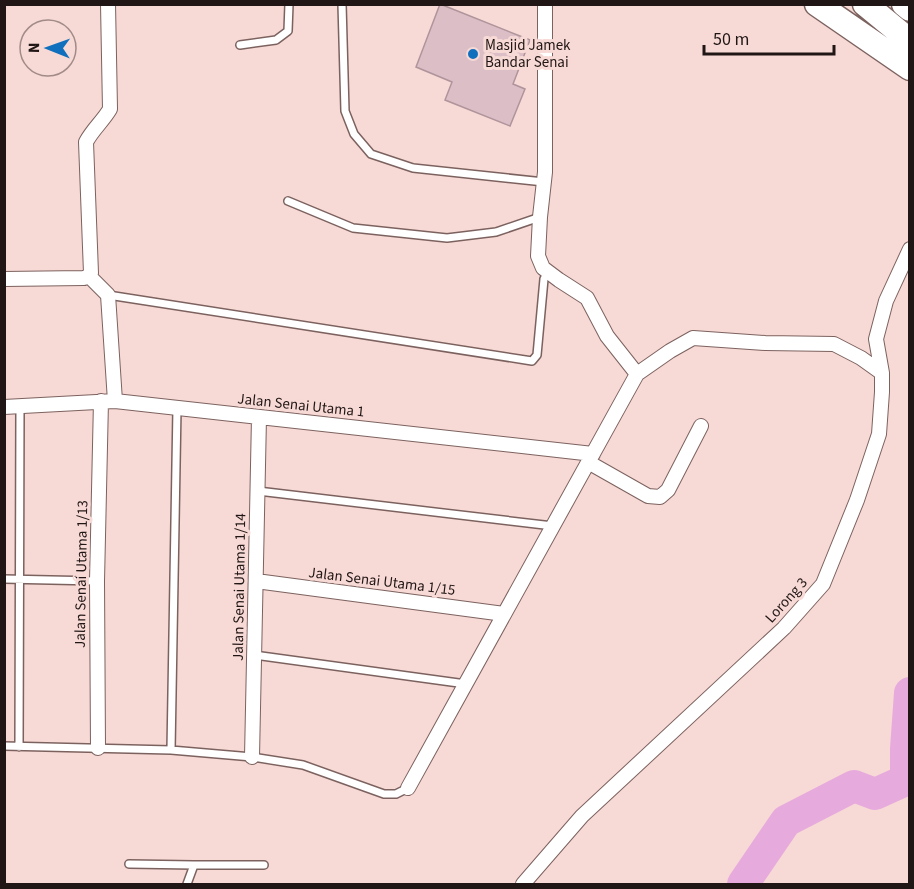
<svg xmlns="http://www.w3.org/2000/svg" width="914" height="889" viewBox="0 0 914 889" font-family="'Source Sans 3',sans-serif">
<rect width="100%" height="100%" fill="#f7d9d5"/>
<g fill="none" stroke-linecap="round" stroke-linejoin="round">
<path stroke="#e6aadd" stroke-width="32" d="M743,884L786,821L854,786L875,794L906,780V749L910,693"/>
</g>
<path fill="#dbbec6" stroke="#af949b" stroke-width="1.5" d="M440,4L530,40L513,84L525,89L510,126L445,100L452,82L416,67Z"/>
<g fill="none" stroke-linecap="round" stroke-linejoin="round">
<g stroke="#7c625f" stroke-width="10">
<path id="lane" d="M342,4L345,111L354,134L371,154L413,168L544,182
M240,45L276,40L288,31L289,4
M288,201L353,228L447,238L496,232L540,217
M108,295L532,361L537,355L544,279L548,271
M258,491L553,526
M4,579L97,581
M254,655L466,684
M4,746L171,750L252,757L303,765L384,794H396L408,788
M19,747L20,406
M171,750L177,408
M129,864L194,865L187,884
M194,865H264"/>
</g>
<g stroke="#7c625f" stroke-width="16">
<path id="street" d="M545,4V172L540,217L538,256L543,268L559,280L587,298L607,336L637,374
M89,276L91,273L86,142C93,129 103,121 110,109L108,4
M89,276L108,295L115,401
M4,279L84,278L89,276
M4,407L115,401L593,454
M588,462L648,496L660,497L668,490L701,426
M256,581L504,614
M98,748L97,581L101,401
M252,757L259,417
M408,788L637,374L670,351L693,338L765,343L834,344L861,358L882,373
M523,884L582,816L784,628L823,584L857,500L879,434L882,392V373L876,339L886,301L910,249"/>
</g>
<g stroke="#7c625f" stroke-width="27">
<path id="highway" d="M817,4L910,68
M865,4L910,41
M904,4L910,9"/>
</g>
<use href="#lane" stroke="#fff" stroke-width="7"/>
<use href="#street" stroke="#fff" stroke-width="14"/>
<use href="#highway" stroke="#fff" stroke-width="24"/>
</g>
<circle fill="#1170bd" stroke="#f7d9d5" stroke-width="2" cx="473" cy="54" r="6"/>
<g text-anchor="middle" stroke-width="6" stroke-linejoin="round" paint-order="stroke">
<g font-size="15" fill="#201615" stroke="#f7d9d5" text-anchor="start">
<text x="485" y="50">Masjid Jamek<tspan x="485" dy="17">Bandar Senai</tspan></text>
</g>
<g font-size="15" fill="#201615" stroke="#f7d9d5">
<text transform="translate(301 405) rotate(6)" y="5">Jalan Senai Utama 1</text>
<text transform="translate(81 574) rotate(-89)" y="5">Jalan Senai Utama 1/13</text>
<text transform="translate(382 581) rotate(7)" y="5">Jalan Senai Utama 1/15</text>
<text transform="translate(239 587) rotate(-89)" y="5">Jalan Senai Utama 1/14</text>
<text transform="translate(786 600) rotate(-48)" y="5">Lorong 3</text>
</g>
</g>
<rect width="914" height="889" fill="none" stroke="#201615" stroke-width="12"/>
<g transform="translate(48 48) rotate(271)"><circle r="28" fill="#f7d9d5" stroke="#a18b88" stroke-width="1.5"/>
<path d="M0-4.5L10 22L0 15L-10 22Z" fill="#1170bd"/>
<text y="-9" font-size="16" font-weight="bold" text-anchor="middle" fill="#201615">N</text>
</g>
<path d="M704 45v9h130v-9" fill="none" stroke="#201615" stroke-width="3"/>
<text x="713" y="45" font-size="18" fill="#201615" stroke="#f7d9d5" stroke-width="4.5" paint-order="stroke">50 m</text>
</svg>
